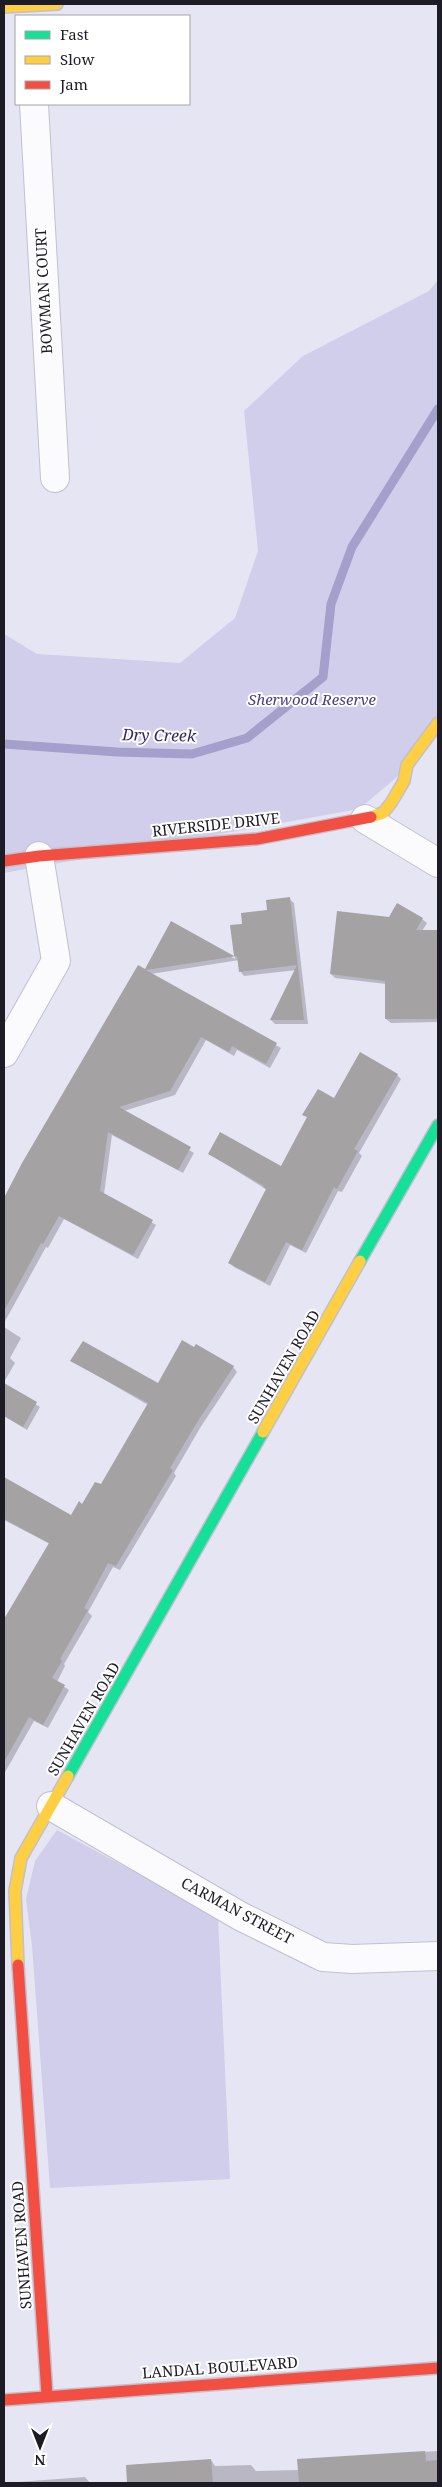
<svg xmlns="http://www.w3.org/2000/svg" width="442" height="2487" viewBox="0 0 442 2487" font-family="'Noto Serif',serif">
<rect width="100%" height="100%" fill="#e6e5f4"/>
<path fill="#d0ceea" d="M438,280V722L397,777L359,809L4,873V634L37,654L180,663L235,618L258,551L244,411L303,356L429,291Z
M57,1830L218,1917L230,2179L50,2188L32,1946L26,1899L35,1861Z"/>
<path fill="#0003" d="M289,899L294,903L308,1024H275L271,1020L297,970L244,976L240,971L239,960L151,974L281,1048L270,1068L237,1050L234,1056L206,1040L175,1095L124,1111L194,1153L183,1173L112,1135L104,1194L156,1225L138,1259L64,1219L48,1248L46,1247L4,1323V1198L23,1163L145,971L171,923L235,959L231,926L244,925Z
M389,919H422L427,923L422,931H438V1022L391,1023L386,1019V984L335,978L331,974Z
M397,1075L401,1079L359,1153L362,1156L342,1192L338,1191L306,1253L290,1245L270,1286L234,1267L230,1263L267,1190L210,1154L281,1167L308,1118L304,1115L334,1099Z
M4,1327L21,1338L10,1358L15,1363L4,1382Z
M72,1361L159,1385L233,1367L237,1372L200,1428L174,1473L176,1476L120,1570L113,1567L88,1612L92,1616L64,1664L65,1666L57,1682L69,1690L48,1728L34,1721L4,1774V1625L50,1544L4,1520V1479L71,1516L102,1486L148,1405Z
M4,1384L40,1407L27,1430L4,1416Z
M438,2451V2483H133L132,2465L211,2460L215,2466L251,2465L256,2471L299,2470V2460Z
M85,2477L90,2483H4Z"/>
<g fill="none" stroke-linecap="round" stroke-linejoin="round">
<path stroke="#a5a0cb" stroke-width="9" d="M4,744L117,752L192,754L247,738L323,677L331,604L352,547L438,409"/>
</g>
<path fill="#a4a2a3" d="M290,897L304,1020H270L297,965L239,972L237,956L146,970L277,1043L266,1064L232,1046L229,1052L201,1037L170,1091L119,1107L191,1147L178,1170L108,1132L100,1191L153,1220L133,1255L59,1216L43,1244L41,1243L4,1311V1198L22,1163L138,965L145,969L171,921L234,956L230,925L242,924L241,913L267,910L266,900Z
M397,903L423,918L416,930H438V1019H385V981L330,974L337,911L389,917Z
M360,1052L398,1074L354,1149L358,1151L337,1189L334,1187L302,1250L286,1242L265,1282L228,1263L266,1189L263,1187L264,1186L208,1154L220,1132L281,1166L307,1117L302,1115L318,1089L334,1098Z
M182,1340L194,1347L196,1344L234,1366L196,1424L170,1468L173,1470L116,1566L108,1563L84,1608L88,1610L60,1659L62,1661L52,1678L65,1685L43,1725L29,1717L4,1762V1619L49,1543L4,1519V1477L71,1515L79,1501L82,1504L95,1482L101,1484L148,1403L70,1361L83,1341L158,1383Z
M4,1383L37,1402L23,1427L4,1416Z
M425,2451L426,2461L438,2460V2483H299L297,2459Z
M211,2459L213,2483H127L126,2465Z"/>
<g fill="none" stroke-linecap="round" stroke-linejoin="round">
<g stroke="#c1c0cd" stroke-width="30">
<path id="street" d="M34,104L55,478
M365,819L438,863
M4,1053L56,961L39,856
M51,1806L240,1916L323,1957L352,1959L438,1956"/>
</g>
<g stroke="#c1c0cd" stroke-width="14">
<path id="fast" d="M360,1261L438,1125
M68,1776L263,1432"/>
</g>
<g stroke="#c1c0cd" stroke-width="14">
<path id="slow" d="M4,7L57,4
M371,817L383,813L391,803L404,781L407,765L438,723
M263,1432L360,1261
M18,1965L15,1891L21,1858L68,1776"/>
</g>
<g stroke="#c1c0cd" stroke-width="14">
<path id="jam" d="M4,861L39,856L257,839L371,817
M18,1965L47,2395
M4,2400L438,2368"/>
</g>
<use href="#street" stroke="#fbfbfd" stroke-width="28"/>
<use href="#fast" stroke="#16e098" stroke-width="11"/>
<use href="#slow" stroke="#ffcf43" stroke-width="11"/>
<use href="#jam" stroke="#f24e42" stroke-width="11"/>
</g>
<g text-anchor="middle" stroke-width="4" stroke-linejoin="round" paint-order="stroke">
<g font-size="15" fill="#1c1b26" stroke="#fff">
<text transform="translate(44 291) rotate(-93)" y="5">BOWMAN COURT</text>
<text transform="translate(216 825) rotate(-6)" y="5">RIVERSIDE DRIVE</text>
<text transform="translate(284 1367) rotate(-60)" y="5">SUNHAVEN ROAD</text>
<text transform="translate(84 1719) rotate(-60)" y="5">SUNHAVEN ROAD</text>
<text transform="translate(237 1911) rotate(28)" y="5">CARMAN STREET</text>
<text transform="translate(22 2245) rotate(-94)" y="5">SUNHAVEN ROAD</text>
<text transform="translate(220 2368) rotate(-4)" y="5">LANDAL BOULEVARD</text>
</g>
<g font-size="15" font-style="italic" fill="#4a3d83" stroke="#fff">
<text x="312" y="705">Sherwood Reserve</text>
</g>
<g font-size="16" font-style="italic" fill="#352569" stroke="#fff">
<text transform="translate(159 735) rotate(1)" y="6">Dry Creek</text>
</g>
</g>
<rect width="442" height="2487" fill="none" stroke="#1c1b26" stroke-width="10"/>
<rect x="15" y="15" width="175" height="90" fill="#ffffff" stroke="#a4a4a8"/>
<rect x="25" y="31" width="25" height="8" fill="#16e098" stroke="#a4a4a8"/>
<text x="60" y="40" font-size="15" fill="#1c1b26">Fast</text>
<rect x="25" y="56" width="25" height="8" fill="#ffcf43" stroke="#a4a4a8"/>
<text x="60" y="65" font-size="15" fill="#1c1b26">Slow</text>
<rect x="25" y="81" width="25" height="8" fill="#f24e42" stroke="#a4a4a8"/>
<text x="60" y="90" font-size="15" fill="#1c1b26">Jam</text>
<g transform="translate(40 2447) rotate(180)" stroke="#ffffff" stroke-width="4" paint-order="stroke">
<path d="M0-4L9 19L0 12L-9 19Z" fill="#1c1b26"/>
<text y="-8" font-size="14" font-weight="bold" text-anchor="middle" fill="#1c1b26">N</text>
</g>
</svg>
